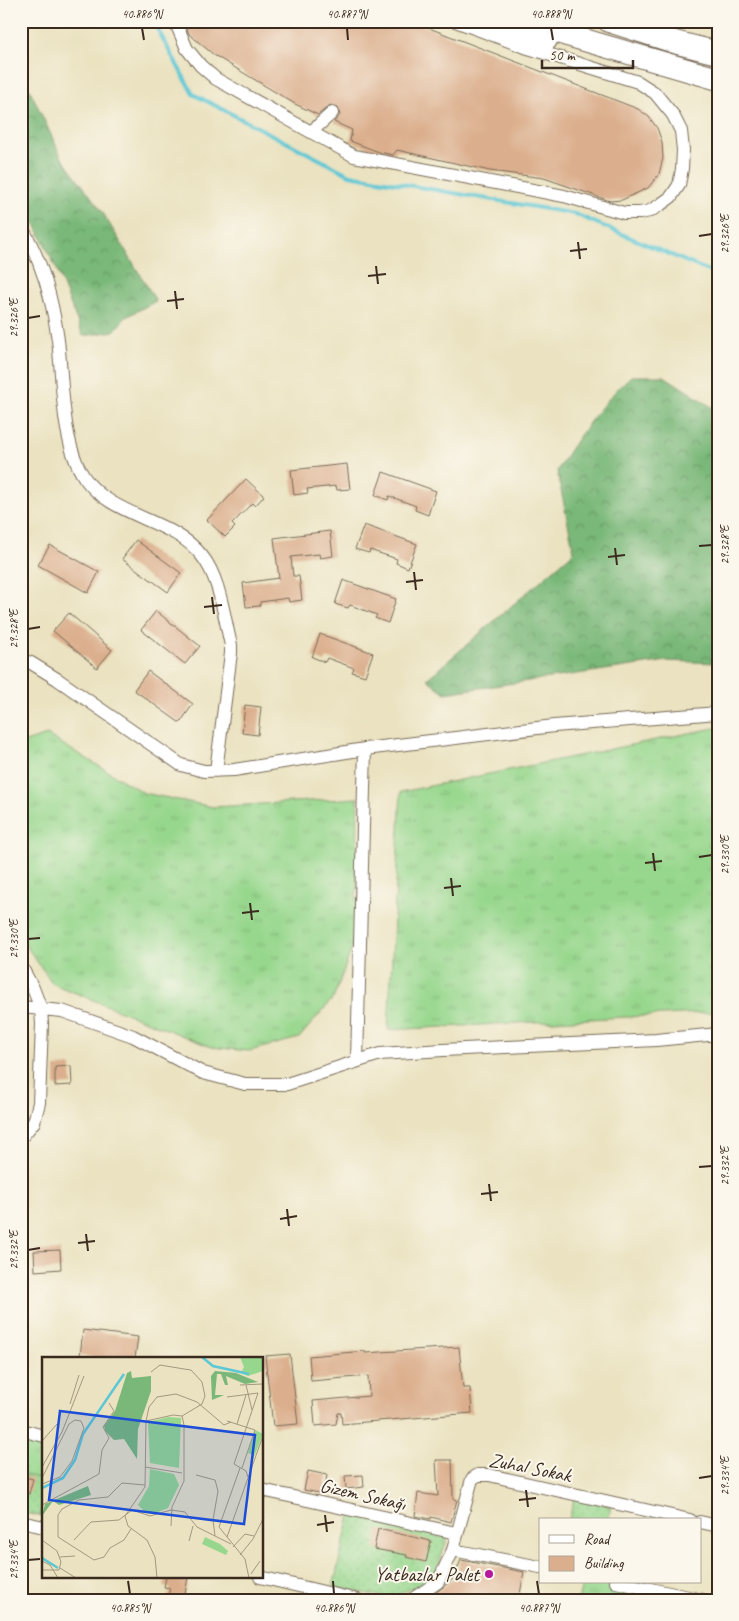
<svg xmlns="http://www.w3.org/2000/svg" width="739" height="1621" viewBox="0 0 739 1621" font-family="Caveat,sans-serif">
<defs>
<pattern id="grass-tufts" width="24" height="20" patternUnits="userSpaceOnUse" patternTransform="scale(1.25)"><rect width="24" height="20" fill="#97d78d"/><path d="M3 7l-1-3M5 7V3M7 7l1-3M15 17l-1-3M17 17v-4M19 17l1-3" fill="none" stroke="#83b979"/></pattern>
<pattern id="forest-crowns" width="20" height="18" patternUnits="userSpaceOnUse" patternTransform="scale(1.25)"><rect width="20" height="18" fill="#79b878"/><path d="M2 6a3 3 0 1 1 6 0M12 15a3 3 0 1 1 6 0" fill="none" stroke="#649662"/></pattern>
<pattern id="garden-dots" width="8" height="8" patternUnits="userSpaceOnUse" patternTransform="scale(1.25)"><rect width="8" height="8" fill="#97d78d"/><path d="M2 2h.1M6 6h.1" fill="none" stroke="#83b979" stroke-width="1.8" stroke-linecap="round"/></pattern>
</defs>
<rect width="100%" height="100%" fill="#fbf7ec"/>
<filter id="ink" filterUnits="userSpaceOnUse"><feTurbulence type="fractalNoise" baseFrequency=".02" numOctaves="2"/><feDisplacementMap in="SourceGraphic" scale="10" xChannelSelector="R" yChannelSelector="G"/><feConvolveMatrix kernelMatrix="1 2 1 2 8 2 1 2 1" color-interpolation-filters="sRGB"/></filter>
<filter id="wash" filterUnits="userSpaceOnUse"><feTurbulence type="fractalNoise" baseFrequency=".0096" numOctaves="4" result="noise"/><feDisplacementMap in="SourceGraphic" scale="20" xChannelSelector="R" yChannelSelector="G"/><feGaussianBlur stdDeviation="1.12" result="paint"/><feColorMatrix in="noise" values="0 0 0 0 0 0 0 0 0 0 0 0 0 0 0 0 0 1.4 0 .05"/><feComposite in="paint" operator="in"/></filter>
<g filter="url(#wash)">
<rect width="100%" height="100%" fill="#eae2c0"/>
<path fill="url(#grass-tufts)" stroke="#698056" d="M714,728L718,729V1012L388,1030L401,792Z
M47,735L144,793L213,807L358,798L356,937L334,997L299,1038L249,1051L211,1047L53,984L22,940L21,745L22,743Z
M21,1437L44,1442V1517L21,1512Z
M583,1582H599L686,1600H578Z"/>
<path fill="url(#forest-crowns)" stroke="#5a714b" d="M21,71L62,158L101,210L156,301L126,317L114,331L83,336L57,270L21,195Z
M631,376H664L718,411V663L667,661L445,693L427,679L574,552L557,471C576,439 603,401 631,376Z"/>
<path fill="url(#garden-dots)" stroke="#698056" d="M21,1474L44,1479V1497L40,1516L21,1512Z
M574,1498L611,1506L608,1520H569Z
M350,1515L448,1536L434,1579L390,1598L333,1587Z"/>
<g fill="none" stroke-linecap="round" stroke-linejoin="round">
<path stroke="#5cc7d5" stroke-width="4" d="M153,21L193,94L350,175L575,214L718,275"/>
</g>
<g id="blocks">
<path fill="#dbaf8d" d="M184,21H411L638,109L649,117L657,128L662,142L663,158L659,174L648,188L622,200L610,201L544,178L490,171L397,150L393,155L379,152L350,141L352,130L334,122L340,115L338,107L330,105L318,115L295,104L214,55L189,34Z
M347,464L350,489L337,490L336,486L307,489L308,493L294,495L291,470Z
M383,472L436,491L428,515L415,510L416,506L389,496L388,500L375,495Z
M246,479L264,496L255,506L252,503L232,524L235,527L225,537L207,520Z
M364,525L417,544L408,568L396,563L397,559L370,550L369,553L355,549Z
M330,531L333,556L320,558L319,554L291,557L293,576H299L302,600L289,602L288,598L260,602V606L246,607L243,583L279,578L274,538Z
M136,540L181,573L168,592L122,559Z
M50,545L99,572L88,593L38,565Z
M343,580L396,599L388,623L375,618L377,615L350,605L348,608L335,604Z
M156,611L200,646L185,664L141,630Z
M69,613L112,650L97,668L53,631Z
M320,634L373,653L365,676L352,672L354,668L327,658L325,662L312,657Z
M148,671L193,704L180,723L134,690Z
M245,705L261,707L258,735L242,733Z
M71,1066L72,1085L55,1086V1067Z
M60,1250L61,1269L35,1271L34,1251Z
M83,1330L138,1337L135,1358H100L80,1356Z
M459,1347L463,1388H470L472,1413L342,1424L341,1413H338L336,1424L315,1426L313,1401L369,1396L368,1376L311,1381L309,1356L365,1351V1353Z
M290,1354L298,1424L273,1426L265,1356Z
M436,1460H452L453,1499L457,1500L451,1522L431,1517V1519L415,1516L418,1493L438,1496Z
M308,1471L327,1475L324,1494L304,1490Z
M363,1475L364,1487L346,1489L345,1476Z
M21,1476L33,1479L29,1494L21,1492Z
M378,1529L431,1541L426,1562L406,1557L407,1555L374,1549Z
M461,1560L524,1572L519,1600H427L453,1579Z
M166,1577H188L184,1600H167L170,1588L164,1587Z"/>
</g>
</g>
<g filter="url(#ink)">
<use href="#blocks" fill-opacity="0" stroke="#786a57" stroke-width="1"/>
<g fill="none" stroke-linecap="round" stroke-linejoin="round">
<g stroke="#786a57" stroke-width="14">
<path id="minor" d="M175,21L187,49L201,66L216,79L354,156L564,196L624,213H640L650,211L660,205L671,197L679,185L682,169L683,150L681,131L673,115L655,93L638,82L525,47L455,21
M311,132L332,113
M21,226C43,263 52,298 58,340C63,381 61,442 84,477C110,517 174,519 202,556C220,578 224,617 231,645V653L216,771
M21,660L31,663L57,679L181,765L204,771L234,770L365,749L554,726L718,713
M21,966L33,988L41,1009L42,1024L39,1103L34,1122L21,1138
M21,1007L62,1011L133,1036L203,1073L245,1084H287L380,1054L443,1050L656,1040L718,1034
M357,1061L365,749
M21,1430L44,1436
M262,1490L456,1533
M21,1522L44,1527
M700,1522L718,1526
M453,1550L540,1567
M260,1577L358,1600
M616,1582L703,1600
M411,1600L438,1582L453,1550L472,1479L478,1475H489L690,1520"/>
</g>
<g stroke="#786a57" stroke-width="24">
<path id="motorway" d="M495,21L546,40
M532,21L567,35L718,79
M609,21L678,43L718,53"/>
</g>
<use href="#minor" stroke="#fff" stroke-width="12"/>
<use href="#motorway" stroke="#fff" stroke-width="22"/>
</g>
</g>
<path fill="none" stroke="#3b2a1e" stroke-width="2" d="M142,28L144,40M347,28L348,40M551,28L553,40M699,236L712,234M578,242L580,259M570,251L587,249M376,266L378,284M368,276L386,274M175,291L177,309M167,301L184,299M28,318L40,316M699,546L712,545M615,548L617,565M608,557L625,555M414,572L416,590M406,582L423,580M212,597L214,614M204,607L222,605M28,629L40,627M653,853L655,871M699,857L712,855M645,863L662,861M451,878L453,896M444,888L461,886M250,903L252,920M242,913L259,911M28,939L40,938M699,1167L712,1166M489,1184L491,1201M481,1194L498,1192M287,1209L289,1226M280,1219L297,1216M86,1234L88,1251M78,1243L95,1241M28,1250L40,1248M699,1478L712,1476M526,1490L528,1507M519,1500L536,1498M325,1515L327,1532M317,1525L334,1522M28,1560L40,1559M128,1581L130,1594M333,1581L334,1594M537,1581L539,1594"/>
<circle fill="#b5179e" stroke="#fbf7ec" stroke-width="2" cx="489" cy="1574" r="5"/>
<g text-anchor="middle" stroke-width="4" stroke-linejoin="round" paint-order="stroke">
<g font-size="20" fill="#3b2a1e" stroke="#fbf7ec">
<text transform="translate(530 1467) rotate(11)" y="7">Zuhal Sokak</text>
<text transform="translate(363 1494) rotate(13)" y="7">Gizem Sokağı</text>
</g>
<g font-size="20" fill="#3b2a1e" stroke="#fbf7ec" text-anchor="end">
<text x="479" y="1581">Yatbazlar Palet</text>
</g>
</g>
<g transform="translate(42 1357)">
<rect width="221" height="221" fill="#eae2c0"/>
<path d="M198,0H221V14L206,19L199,16L202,10ZM126,60L139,61L137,111L108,106L106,65ZM213,73L221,77L210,105L211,98L206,96ZM108,112L132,117L137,128L126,151L111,157L104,156L96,148L107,129Z" fill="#97d78d"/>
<path d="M89,14L90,21L109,19V34L96,72L95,102L82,82L72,83L63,74L62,69L73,54L85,16ZM173,14L194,16L216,25L203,27L184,19L186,28H183L179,17H175L173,38H182L170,43L169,19ZM46,129L49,138L17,148L11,144L0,159L3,147Z" fill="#79b878"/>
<path d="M163,180L178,187L186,194L184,198L160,187Z" fill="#97d78d"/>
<path fill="none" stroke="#5cc7d5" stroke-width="2.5" d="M160,0L171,9L207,17M0,131L21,121L33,103L41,77L82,17M0,201L16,211"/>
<path fill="none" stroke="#a4987f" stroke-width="1" d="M109,15L118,8L142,12L149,13L160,25L163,39L160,47L140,59M198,28L221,27M204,28L210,53M185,40L216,36L192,107L204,114L206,120M28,47L37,18M104,64L107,50L115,40L134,37L155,45L182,68L189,65M185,64L213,73L200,111M195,67L204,38M0,84L15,67M0,110L20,75L42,19M103,110L140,116M198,111L177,170L203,202L207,221M154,118L173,123L176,134L171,163L173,179M0,121L27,67L33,63L39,64L42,71L30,104L18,120L0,127M0,148L57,117L60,93L67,81L61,70L72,54L67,46M89,172L82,183L68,191L62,200L52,203L16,180V158L20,152L37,143L66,140L80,126L103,128M185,180L222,76M0,183L15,194L19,205L17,213H0M32,183L49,165L77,163L90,153L108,159L129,153L143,155L155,170L189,187M147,184L151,169M191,190L203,177L212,179M198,198L211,182L222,160M18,200L33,199M0,204L8,208L16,221M18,211L34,221M209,217L218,204M115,221L113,200L105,183L86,169L83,159L103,130L104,64L131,58L140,59L142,68V124L130,150L129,169"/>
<path fill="#1d4ed8" fill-opacity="0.15" stroke="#1d4ed8" stroke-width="2.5" d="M18,54L213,78L202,167L7,143Z"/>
<rect width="221" height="221" fill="none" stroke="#3b2a1e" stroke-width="2.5"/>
</g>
<rect width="739" height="1621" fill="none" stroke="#fbf7ec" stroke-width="55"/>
<rect x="539" y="1518" width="162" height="65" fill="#fbf7ec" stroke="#aea59a"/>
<rect x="549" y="1535" width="25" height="8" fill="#ffffff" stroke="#aea59a"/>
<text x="584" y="1544" font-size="15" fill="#3b2a1e">Road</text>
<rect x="549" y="1556" width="25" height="15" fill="#dbaf8d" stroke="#aea59a"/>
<text x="584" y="1568" font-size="15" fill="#3b2a1e">Building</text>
<path d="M542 60v8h91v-8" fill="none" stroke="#3b2a1e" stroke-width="2.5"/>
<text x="549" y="60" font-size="15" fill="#3b2a1e" stroke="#fbf7ec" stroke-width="4" paint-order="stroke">50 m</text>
<rect x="28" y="28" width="684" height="1566" fill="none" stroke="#3b2a1e" stroke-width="2"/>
<g font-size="12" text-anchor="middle" fill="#3b2a1e">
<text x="142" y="18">40.886°N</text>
<text x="347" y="18">40.887°N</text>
<text x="551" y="18">40.888°N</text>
<text transform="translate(725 234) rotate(-90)" y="4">29.326°E</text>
<text transform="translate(14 318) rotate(-90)" y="4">29.326°E</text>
<text transform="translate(725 545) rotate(-90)" y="4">29.328°E</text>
<text transform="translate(14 629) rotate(-90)" y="4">29.328°E</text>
<text transform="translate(725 855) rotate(-90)" y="4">29.330°E</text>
<text transform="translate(14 939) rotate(-90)" y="4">29.330°E</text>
<text transform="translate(725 1166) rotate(-90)" y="4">29.332°E</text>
<text transform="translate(14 1250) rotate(-90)" y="4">29.332°E</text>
<text transform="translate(725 1476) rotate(-90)" y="4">29.334°E</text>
<text transform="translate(14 1560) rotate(-90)" y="4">29.334°E</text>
<text x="130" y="1612">40.885°N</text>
<text x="334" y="1612">40.886°N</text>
<text x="539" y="1612">40.887°N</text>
</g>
</svg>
